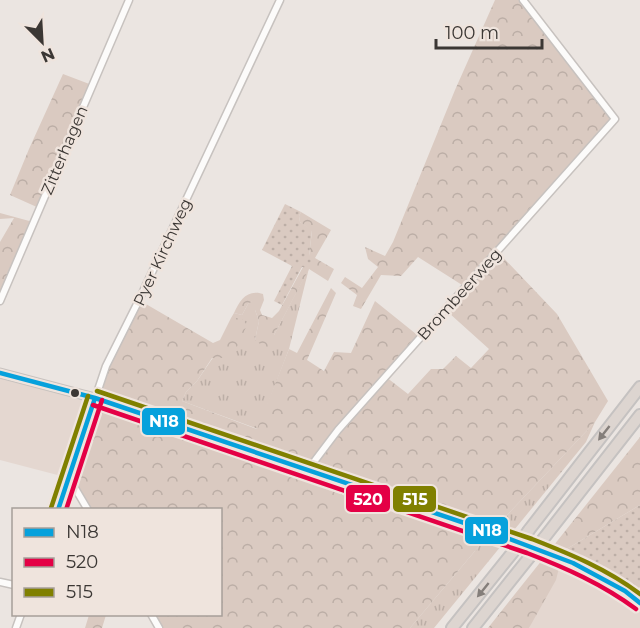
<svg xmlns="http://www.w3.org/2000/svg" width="640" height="628" viewBox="0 0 640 628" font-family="Montserrat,sans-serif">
<defs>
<pattern id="grass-tufts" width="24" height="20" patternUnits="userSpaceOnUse" patternTransform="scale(1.5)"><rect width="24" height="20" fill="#dacac1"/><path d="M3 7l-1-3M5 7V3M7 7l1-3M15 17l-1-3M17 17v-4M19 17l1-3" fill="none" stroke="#bcaea6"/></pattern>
<pattern id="forest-crowns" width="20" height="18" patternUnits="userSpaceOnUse" patternTransform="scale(1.5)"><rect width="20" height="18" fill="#dacac1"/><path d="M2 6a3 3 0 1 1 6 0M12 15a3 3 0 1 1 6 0" fill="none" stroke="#bcaea6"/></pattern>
<pattern id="garden-dots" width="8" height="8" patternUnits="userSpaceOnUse" patternTransform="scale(1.5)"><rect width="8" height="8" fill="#dacac1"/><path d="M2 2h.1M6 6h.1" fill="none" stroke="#bcaea6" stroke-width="1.8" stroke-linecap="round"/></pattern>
</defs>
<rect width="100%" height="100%" fill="#ebe5e1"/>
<path fill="#e4d7d0" d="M0,373L95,398L69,478L0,460Z
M555,556L640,603V628H529Z"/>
<path fill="url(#grass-tufts)" d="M309,268L289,349L258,429L182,401L186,392L197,381L240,318H231L234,313L242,315L248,304L256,298L258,301L255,310L259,321L255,340L274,335Z
M595,422L586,442L434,628H410L491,532Z"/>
<path fill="url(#forest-crowns)" d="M495,0H523L613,119L497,251L557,314L608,401L595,422L491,532L410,628H160L151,615L220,614V510L88,509L69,478L97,392L139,300L213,343L220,340L231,318H241L247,325L232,358H212L197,381L186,392L182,401L257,429L289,349L297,353L331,288L336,293L307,360L324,371L334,352L351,353L375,301L421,338L386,377L408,394L431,369H443L456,356L471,368L489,349L449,313L470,290L418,257L401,276L381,275L361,309L353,306L357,295L341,283L345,277L362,288L378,267L368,259L365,247L385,256L393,242L455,90Z
M63,74L92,85L0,301V242L14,218L0,219V213L33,222L39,208L10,195L29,149Z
M301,212L331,230L315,258L334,269L328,281L309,269L274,335L280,341L277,348L264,347L255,340L259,321L255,310L251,309L257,301L256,299L248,304L242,315L234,313C240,300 247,289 263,294L264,300L260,310L262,315L272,318L279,311L309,256L312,231L300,222L299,216Z
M640,437V505L555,556L560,564L556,580L529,628H488Z
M89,615H106L102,628H85Z"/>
<path fill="url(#garden-dots)" d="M285,204L301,212L299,216L300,222L312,230L309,256L315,259L309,268L302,267L282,305L274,301L292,266L262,250Z
M640,505V587L632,596L555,556Z"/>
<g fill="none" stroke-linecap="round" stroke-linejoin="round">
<g stroke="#c7c2bf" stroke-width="9">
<path id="street" d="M0,301L129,0
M307,471L338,430L615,119L523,0
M69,478L88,510
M58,510L106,366L139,300L280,0
M0,582L14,585
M151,614L159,628
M16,628L21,614"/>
</g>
<g stroke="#c7c2bf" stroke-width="11">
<path id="secondary" d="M0,373L95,398L491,532L573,563L625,591L640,603"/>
</g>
<g stroke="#c5c2c1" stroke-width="14">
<path id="highway" d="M529,530L640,387
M544,538L640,415
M452,628L513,552
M473,628L528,559"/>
</g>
<use href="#street" stroke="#fcfbfa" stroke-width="6"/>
<use href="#secondary" stroke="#fcfbfa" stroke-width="8"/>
<use href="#highway" stroke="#ddd5d0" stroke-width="10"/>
<g stroke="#c5c2c1" stroke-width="14" stroke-linecap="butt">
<path id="highway-bridge" d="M513,552L529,530
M528,559L544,538"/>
</g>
<use href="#highway-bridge" stroke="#ddd5d0" stroke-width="10"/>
<g stroke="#efe4dd" stroke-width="9">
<path id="bus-1" d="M0,373L95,398L491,532L573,563L625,591L640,603
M58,510L95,398"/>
</g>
<g stroke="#efe4dd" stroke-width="9">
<path id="bus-2" d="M93,405L527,553C566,568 602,584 636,609
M66,510L102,400"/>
</g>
<g stroke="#efe4dd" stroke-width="9">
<path id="bus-3" d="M97,391L532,539C570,554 607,569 640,594
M51,508L88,396"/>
</g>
<use href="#bus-1" stroke="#06a1dc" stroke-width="4.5"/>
<use href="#bus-2" stroke="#e40045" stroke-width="4.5"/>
<use href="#bus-3" stroke="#808000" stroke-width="4.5"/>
</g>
<defs><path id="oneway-solid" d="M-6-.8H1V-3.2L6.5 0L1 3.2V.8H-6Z" transform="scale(1.5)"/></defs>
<g fill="#847e7a">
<use href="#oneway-solid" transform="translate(604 433) rotate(128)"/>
<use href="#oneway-solid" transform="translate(483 590) rotate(129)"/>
</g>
<circle fill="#3b3734" stroke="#efe4dd" stroke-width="2" cx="75" cy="393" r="5"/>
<g text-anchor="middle" stroke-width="5" stroke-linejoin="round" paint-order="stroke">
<g font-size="16" fill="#3b3734" stroke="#efe4dd">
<text transform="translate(64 150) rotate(-67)" y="6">Zitterhagen</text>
<text transform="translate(162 252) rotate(-65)" y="6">Pyer Kirchweg</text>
<text transform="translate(459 294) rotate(-48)" y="6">Brombeerweg</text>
</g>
</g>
<g stroke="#efe4dd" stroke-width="2">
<rect x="141" y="407" width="45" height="29" rx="6" fill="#06a1dc"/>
<rect x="345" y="484" width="46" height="29" rx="6" fill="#e40045"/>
<rect x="392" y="485" width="45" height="28" rx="6" fill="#808000"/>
<rect x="464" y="516" width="45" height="29" rx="6" fill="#06a1dc"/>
</g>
<g font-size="16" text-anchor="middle" font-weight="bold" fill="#fff">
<text x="164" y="427">N18</text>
<text x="368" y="505">520</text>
<text x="415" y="505">515</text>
<text x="487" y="536">N18</text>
</g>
<rect x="12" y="508" width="210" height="108" fill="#efe4dd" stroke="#a79f99" stroke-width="1.5"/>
<rect x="24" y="528" width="30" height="9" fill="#06a1dc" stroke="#a79f99" stroke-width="1.5"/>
<text x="66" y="538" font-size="18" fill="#3b3734">N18</text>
<rect x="24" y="558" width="30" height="9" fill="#e40045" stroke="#a79f99" stroke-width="1.5"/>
<text x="66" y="568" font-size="18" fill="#3b3734">520</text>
<rect x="24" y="588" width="30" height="9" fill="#808000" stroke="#a79f99" stroke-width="1.5"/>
<text x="66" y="598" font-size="18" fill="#3b3734">515</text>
<g transform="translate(42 42) rotate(156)" stroke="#efe4dd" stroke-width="4.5" paint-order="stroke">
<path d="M0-4.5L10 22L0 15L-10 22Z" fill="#3b3734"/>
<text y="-9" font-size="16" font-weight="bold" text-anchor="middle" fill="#3b3734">N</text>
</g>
<path d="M436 39v9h106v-9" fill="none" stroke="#3b3734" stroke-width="3"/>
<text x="445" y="39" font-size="18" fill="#3b3734" stroke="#efe4dd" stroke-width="4.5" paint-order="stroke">100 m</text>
</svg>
